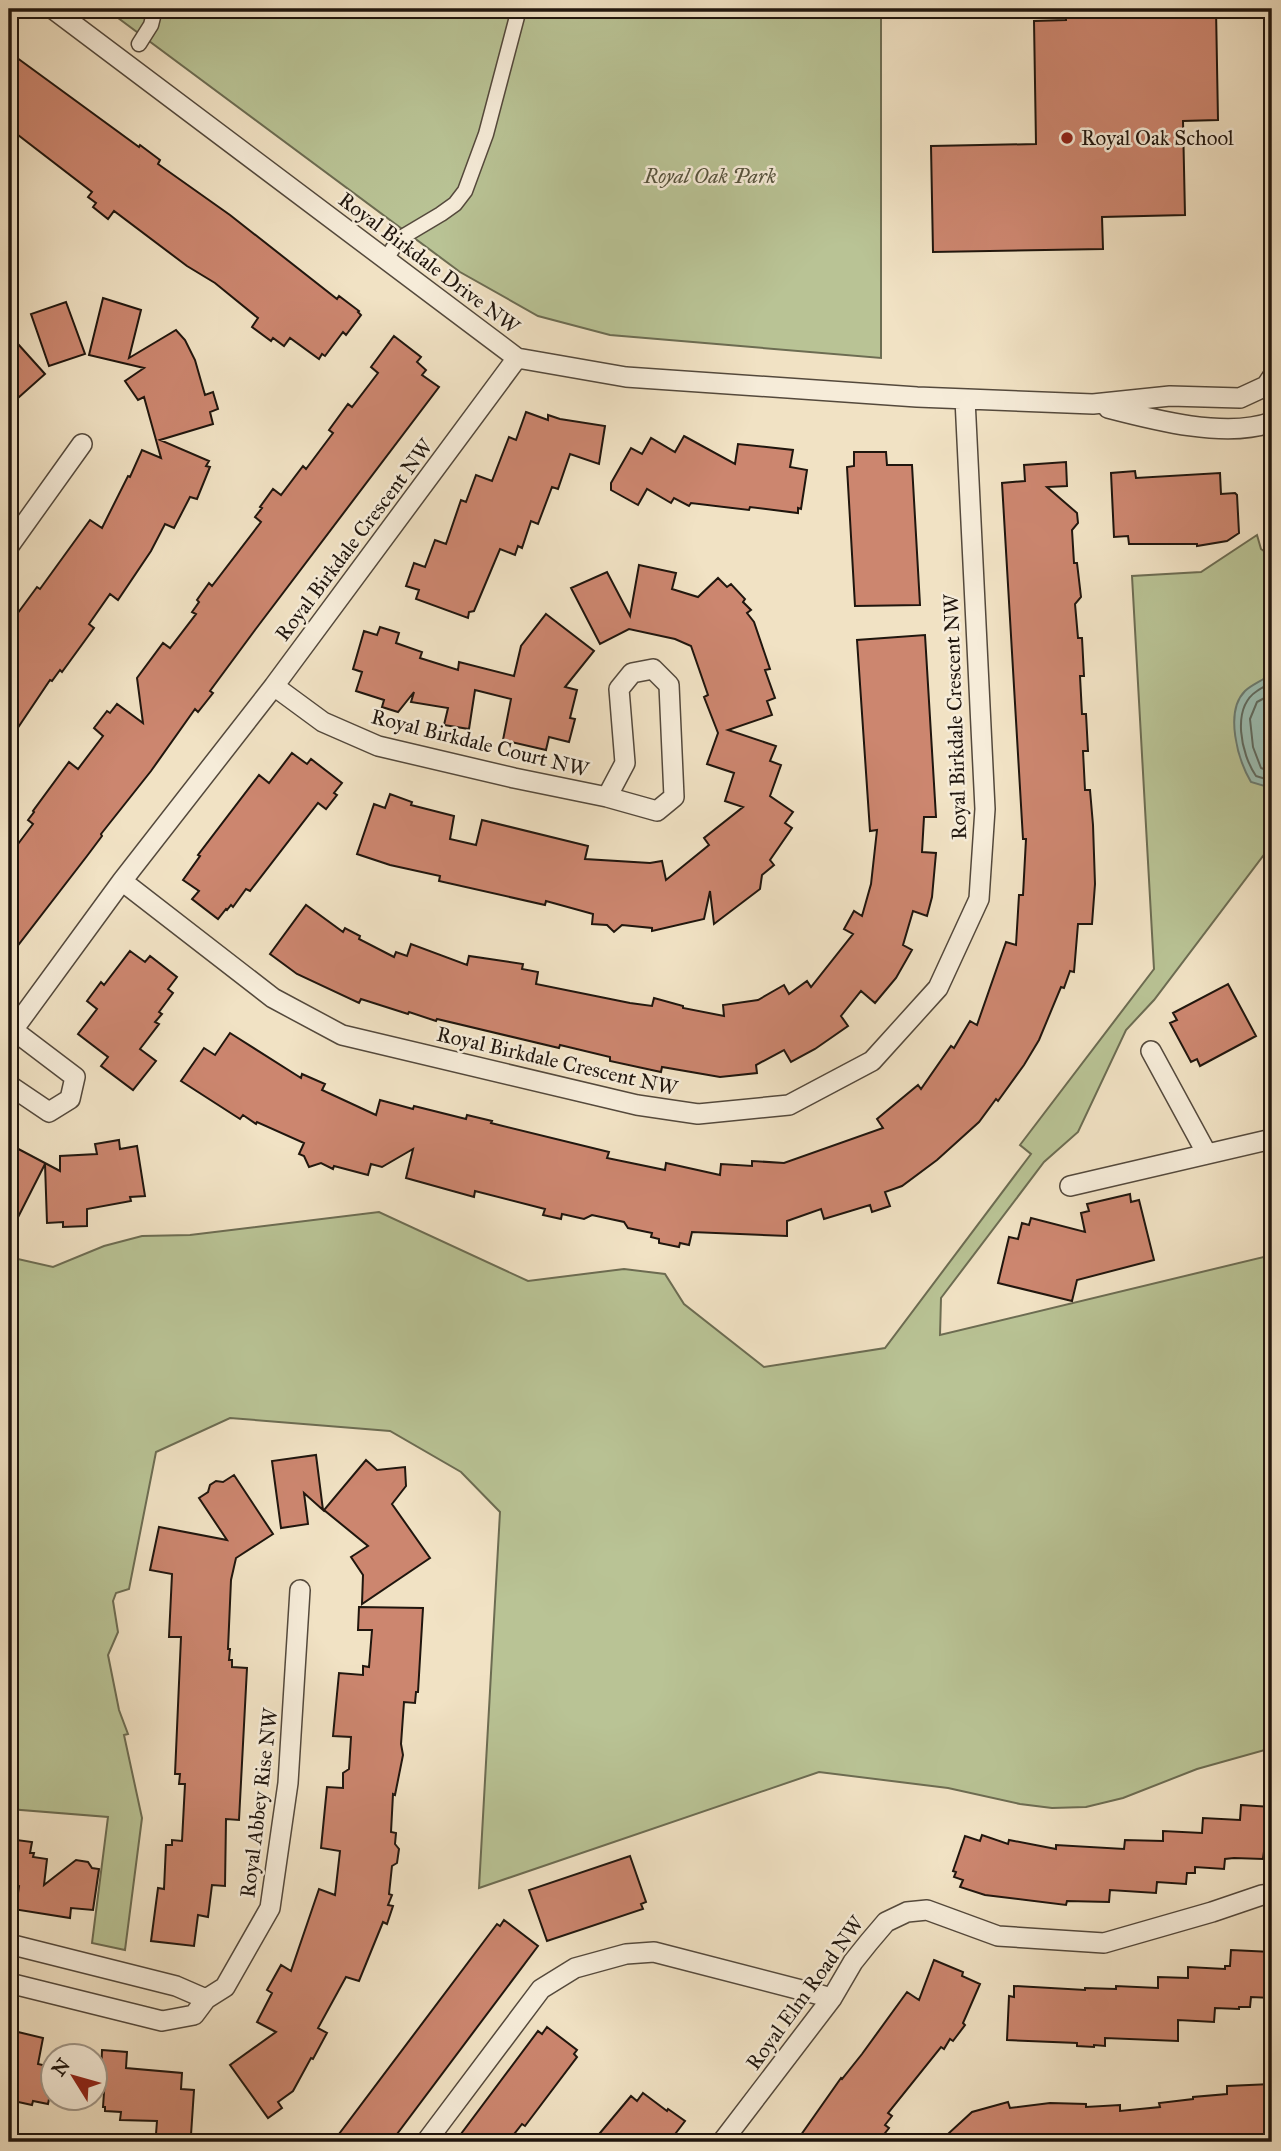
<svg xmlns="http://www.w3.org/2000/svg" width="1281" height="2151" viewBox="0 0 1281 2151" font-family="'IM FELL Great Primer',serif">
<rect width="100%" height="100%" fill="#f1e2c4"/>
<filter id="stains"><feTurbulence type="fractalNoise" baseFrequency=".00286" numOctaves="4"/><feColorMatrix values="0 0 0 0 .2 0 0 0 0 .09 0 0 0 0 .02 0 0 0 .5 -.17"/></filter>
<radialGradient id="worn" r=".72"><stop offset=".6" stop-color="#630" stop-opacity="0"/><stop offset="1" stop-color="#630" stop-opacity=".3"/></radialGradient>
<path fill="#b9c395" stroke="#6c6c52" stroke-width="2" d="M106,9H881V358L610,335L538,316L460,272Z
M1257,535L1261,549L1272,557V844L1154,1000L1126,1030L1078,1132L1044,1162L941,1298L940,1335L1272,1255V1748L1197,1769L1123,1798L1086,1807L1052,1808L1020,1804L948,1788L819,1772L479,1888L500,1512L461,1472L390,1431L230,1418L156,1452L129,1589L116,1593L113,1601L118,1632L108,1655L119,1710L128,1734L124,1735L142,1818L125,1950L92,1943L108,1817L9,1809V1257L53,1267L104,1246L142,1236L190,1235L379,1212L528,1281L624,1269L665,1274L684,1304L764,1367L885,1348L1031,1154L1020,1145L1154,969L1132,576L1201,572Z"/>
<path fill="#9bbeb3" stroke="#6a7b71" stroke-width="2" d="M1265,678L1272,679L1271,788L1251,782C1238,760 1224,712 1245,691C1250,686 1259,682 1265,678Z"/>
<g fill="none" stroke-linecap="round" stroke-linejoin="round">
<path stroke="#5e6a60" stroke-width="2" d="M1272,685C1266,685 1263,687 1257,691C1231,708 1241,754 1256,776L1272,781
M1272,694L1257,702L1250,719L1253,747L1261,768L1272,772"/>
</g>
<path fill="#cc866f" stroke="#20160e" stroke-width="2" d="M1065,9H1216L1218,120L1183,121L1185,215L1102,217L1103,249L933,252L931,146L1036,144L1034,21L1066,20Z
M9,52L139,147L140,145L160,160L158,164L230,215L337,299L339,296L359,311L358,312L361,315L346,335L343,332L325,356L322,354L319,359L290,338L284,346L273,338L271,341L252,327L258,318L215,283L187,266L114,211L108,219L93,207L96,203L88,197L92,192L9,128Z
M103,298L141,310L129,358L176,330L185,340L195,360L205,395L213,392L218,409L210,412L213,424L160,440L209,461L206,466L210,467L197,499L190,497L174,528L165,524L151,551L118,600L110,594L89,624L94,628L62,672L60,670L52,681L50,680L9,741V625L37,587L40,589L90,520L102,528L128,476L130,477L142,450L161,458L144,397L138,400L125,381L144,368L89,355Z
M66,302L85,354L49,366L31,314Z
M9,334L45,374L9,406Z
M394,336L421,357L417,362L426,370L422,375L439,387L255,630L210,691L213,693L198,712L195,709L151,771L101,834L102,836L87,856L9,957V856L33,824L28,820L34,812L33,811L69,762L78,769L103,736L94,728L107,711L110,713L117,704L143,723L137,678L163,643L170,648L196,614L192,612L199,602L197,600L209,583L212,586L261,522L255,517L262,508L260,507L273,489L281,495L303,466L306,469L333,433L329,430L348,404L352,407L378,373L371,367Z
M526,412L548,420V415L560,419L605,426L599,464L570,454L558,489L552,487L538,524L531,521L522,548L518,546L515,555L500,549L474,611L469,612L468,618L416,599L419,590L406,586L414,563L425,567L435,540L446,544L461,500L466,502L476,475L492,481L509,437L516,440Z
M684,436L735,464L738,444L793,450L790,467L807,470L801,509L798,508V513L750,507L749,510L691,503L689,506L674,498L671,503L647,489L638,505L611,490V483L631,448L642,454L651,438L675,452Z
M854,452H886L887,465H912L920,605L855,606L847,467L854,466Z
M1066,462L1067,486L1047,487L1077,513L1078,523L1072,530L1074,563H1077L1081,597L1075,604L1078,638H1082L1084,676H1080L1082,714H1086L1088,751H1083L1085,790H1090L1093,825L1095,884L1092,924H1078L1074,972L1070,971L1064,988L1061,987L1039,1040L1024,1065L998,1101L996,1099L979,1122L937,1160L902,1186L885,1192L890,1206L872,1212L870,1205L824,1219L821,1209L787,1221V1236L692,1232L689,1245L680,1243L679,1247L659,1243V1239L651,1237L652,1233L628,1228L624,1222L592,1215L584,1219L562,1214L561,1219L543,1215L545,1209L475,1191L474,1197L406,1178L413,1149L382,1167L371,1164L368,1175L334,1166L333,1169L321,1163L309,1167L304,1156L299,1154L304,1143L257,1122L256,1124L243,1115L240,1119L181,1081L204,1048L215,1055L230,1033L301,1078L302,1074L325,1084L322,1090L376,1115L380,1100L413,1109L414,1106L466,1119L467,1115L492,1121L491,1123L609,1152L607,1158L665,1170L666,1163L720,1175L721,1164L752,1166V1161L784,1163L883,1128L877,1119L918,1085L921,1089L951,1046L954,1048L970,1021L977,1025L1006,942L1016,945L1019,895H1023L1026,839H1023L1002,483L1025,481L1024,465Z
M1135,471L1136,478L1220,473L1221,494L1235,493L1237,495L1239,533L1227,541L1197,546V544H1129L1128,536L1114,537L1111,473Z
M639,565L676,573L672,589L698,597L718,578L727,587L731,584L745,599L743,602L751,610L747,613L754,622L770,669L765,670L775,698L767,701L772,715L728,730L776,746L770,761L781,765L770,796L793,812L785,823L792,828L770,860L774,865L762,875L760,889L714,924L710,891L704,919L652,931V928L622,925L614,932L607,925L592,924L593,914L546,901L545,905L439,881L440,876L390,865L357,854L374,804L385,808L390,794L412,802L411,805L454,816L450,839L476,845L482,820L588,846L585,859L650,863L662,861L666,880L709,845L704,838L743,807L725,801L734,773L707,764L718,733L704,697L708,695L691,646L675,639L629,629L600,644L571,588L607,572L630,616Z
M546,614L594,651L565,687L577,690L570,718L575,719L569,742L549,737L546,750L503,740L511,699L475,690L469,729L444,725L448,708L411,702L414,692L398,712L382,707L384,700L356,691L362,672L353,669L364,631L377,635L380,627L399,633L396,643L422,652L420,658L458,670L459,662L514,676L521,646Z
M925,635L936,817H924L922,852L936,853L932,897L927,916L913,911L903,945L912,950L896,978L875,1003L861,991L841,1016L848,1026L815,1049L791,1062L784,1050L756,1065L757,1073L720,1077L662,1067L661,1072L610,1061V1057L560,1045L559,1048L437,1019L436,1021L409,1012L408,1014L361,999L359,1003L297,974L270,954L306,905L343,932L345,928L360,936L359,939L394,957L396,952L407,956L411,944L467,965L469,956L523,964L522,969L538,972L536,984L630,1003L652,1006L654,998L683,1006V1008L724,1016L723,1005L758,1000L784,985L789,994L807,981L811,987L853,934L844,929L854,911L862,916L871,884L877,830L870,831L857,640Z
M292,753L307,764L311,759L342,783L334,793L337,795L326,809L318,803L250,891L246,889L233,907L231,905L227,910L226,909L218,919L192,899L199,891L183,880L200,856L198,855L259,775L269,783Z
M130,951L145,962L150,956L177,977L168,989L173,993L159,1012L162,1014L155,1022L159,1024L140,1049L156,1061L133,1090L101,1066L108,1057L78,1034L97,1009L87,1001L101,982L104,985Z
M1228,984L1256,1036L1200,1066L1197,1059L1191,1062L1170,1023L1177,1020L1173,1013Z
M119,1140L120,1149L137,1146L145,1196L130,1197L131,1201L87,1209V1226L63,1227V1222L47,1223L45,1164L9,1235V1144L60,1171V1156L97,1154L95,1144Z
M1130,1194L1131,1202L1139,1200L1154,1260L1077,1280L1072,1301L998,1283L1009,1237L1018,1239L1022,1223L1029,1225L1031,1218L1085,1232L1081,1213L1089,1211L1087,1204Z
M316,1455L323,1510L304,1493L308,1524L281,1528L272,1461Z
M366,1460L377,1470L405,1467L406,1486L392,1504L430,1558L362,1604L363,1575L351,1557L368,1546L324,1510Z
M234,1475L273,1534L236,1558L231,1580L228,1649H230L229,1660H232V1667L247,1668L239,1820L226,1819L225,1886L212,1885L208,1917L198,1915L194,1946L151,1941L158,1888L164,1889L166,1845H172V1840L182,1841L185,1784H179L180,1774H175L181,1637H169L172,1574L150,1570L159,1527L227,1540L199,1498L208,1492L210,1485L216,1481L223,1482Z
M359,1607L423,1608L418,1692H416L415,1703L404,1702L401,1744L403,1755L395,1795L393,1794L391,1832L396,1833L395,1844L399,1849L397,1863L392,1866L389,1894L392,1895L388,1905L393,1906L387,1924L383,1922L359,1981L346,1977L318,2028L327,2033L313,2059L311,2058L293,2091L278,2102L282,2108L268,2118L230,2065L276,2032L257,2022L272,1993L267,1990L281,1965L291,1971L319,1889L335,1895L340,1851L321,1848L327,1787L343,1788V1773L349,1769L351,1737L333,1736L339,1673L363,1675V1666L369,1667L372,1630H358Z
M1241,1805L1272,1807V1844H1265L1263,1859L1234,1858L1225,1859L1224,1869L1195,1867V1873H1187L1186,1884L1157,1882L1156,1893L1110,1890L1109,1902L1067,1901L1066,1905L985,1895L960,1887L963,1880L954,1877L956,1872L953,1871L965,1836L980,1841L982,1835L1008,1844L1009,1840L1056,1849V1845L1124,1849L1125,1840L1163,1841V1831L1202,1833L1203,1818L1240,1820Z
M9,1839L32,1842L30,1853H34L33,1857L47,1859L44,1885L76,1860L88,1862L92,1868L99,1869L93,1910L71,1908L70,1918L13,1909L16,1907L19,1886L11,1885V1881H9Z
M630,1856L646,1902L641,1904L643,1909L547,1941L529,1890Z
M504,1920L538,1946L391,2142H333L497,1924L500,1926Z
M1231,1950L1272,1952V1998L1251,1997L1250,2007H1239V2009L1215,2008L1214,2022L1178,2020V2041L1105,2038V2046L1094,2045V2047L1077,2046V2043L1007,2040L1009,1996L1014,1997V1986L1085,1990V1988L1116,1989V1986L1158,1988V1977L1188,1978V1967L1225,1969V1966H1230Z
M934,1960L963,1972L962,1976L980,1984L963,2023L965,2025L953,2041L950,2039L944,2049L941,2047L888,2113L892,2116L885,2125L889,2128L878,2142H796L841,2078L842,2079L862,2054L907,1992L919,2000Z
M547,2027L577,2050L574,2054L577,2057L525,2126L522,2124L508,2142H455L538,2031L542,2034Z
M18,2032L43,2038L38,2064L52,2067V2084L48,2104L33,2101L32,2105L9,2100V2033L17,2035Z
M102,2050L127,2052L126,2068L182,2073L181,2089L194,2090L191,2135L156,2134L157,2121L120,2120L121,2112L105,2111V2107H103L105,2078L101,2077Z
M1272,2084V2135L1252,2134V2141L957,2142L949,2133L972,2112L1008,2102L1010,2108L1050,2103L1086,2104V2107L1120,2105V2111L1160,2107L1159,2103L1193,2099V2097L1227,2094V2086Z
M643,2093L667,2111L668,2109L685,2121L669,2142H595L601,2134L600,2133L631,2096L637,2101Z"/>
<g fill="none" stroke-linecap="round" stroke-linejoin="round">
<g stroke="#54493c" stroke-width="17">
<path id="pedestrian" d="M139,44L151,25L155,9
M386,259L399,239L441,214L455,204L465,191L486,134L519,9"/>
</g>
<g stroke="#54493c" stroke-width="22">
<path id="minor" d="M53,9L517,358L626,377L917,397L1093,404L1170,396L1240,398L1266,386L1272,377
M1108,408C1154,420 1227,439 1272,422
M9,546L82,444
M274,686L323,722L378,746L514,778L607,797L657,811L674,797L669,685L653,669L632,673L619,689L625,763L607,797
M122,881L273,998L342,1035L637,1105L698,1114L789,1105L872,1061L938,988L979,899L985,809L965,399
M9,1033L13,1030L122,881L274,686L517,358
M1151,1051L1207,1154
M9,1085L49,1112L70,1099L75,1077L13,1030
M1070,1186L1272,1139
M9,1944L176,1986L206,1999
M9,1983L162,2021L194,2015L206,1999L225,1987L270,1908L288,1783L300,1590
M426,2142L541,1989L575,1968L626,1954L654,1952L832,1998
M722,2142L832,1998L853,1962L869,1942L886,1922L907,1912L927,1910L998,1936L1104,1943L1212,1912L1262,1895L1272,1894"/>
</g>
<use href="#pedestrian" stroke="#f6ecd9" stroke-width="14"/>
<use href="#minor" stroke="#f6ecd9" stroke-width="19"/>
</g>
<circle fill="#8f2418" stroke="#f6ecd9" stroke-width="2.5" cx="1067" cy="138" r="7"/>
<g text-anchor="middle" stroke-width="5" stroke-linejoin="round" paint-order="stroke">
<g font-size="21" fill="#20160e" stroke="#f6ecd9" text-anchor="start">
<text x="1081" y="145">Royal Oak School</text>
</g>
<g font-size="21" font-style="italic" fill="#56533d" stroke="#f6ecd9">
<text x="710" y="183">Royal Oak Park</text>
</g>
<g font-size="21" fill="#20160e" stroke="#f6ecd9">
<text transform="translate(429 263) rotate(37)" y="7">Royal Birkdale Drive NW</text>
<text transform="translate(354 540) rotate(-53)" y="7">Royal Birkdale Crescent NW</text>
<text transform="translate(955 717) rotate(-92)" y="7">Royal Birkdale Crescent NW</text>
<text transform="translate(480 743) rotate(14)" y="7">Royal Birkdale Court NW</text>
<text transform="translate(557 1061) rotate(13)" y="7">Royal Birkdale Crescent NW</text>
<text transform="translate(259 1803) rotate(-83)" y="7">Royal Abbey Rise NW</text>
<text transform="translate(805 1993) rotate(-54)" y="7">Royal Elm Road NW</text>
</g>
</g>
<rect width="1281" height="2151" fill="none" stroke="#f1e2c4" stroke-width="35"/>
<rect x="10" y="10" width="1260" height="2130" fill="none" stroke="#20160e" stroke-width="3.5"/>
<rect x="18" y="18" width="1246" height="2116" fill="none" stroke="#20160e" stroke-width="2"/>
<g transform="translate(74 2077) rotate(307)"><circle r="33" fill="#f6ecd9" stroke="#a09688" stroke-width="2"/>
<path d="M0-5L12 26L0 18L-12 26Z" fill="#8f2418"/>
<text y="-10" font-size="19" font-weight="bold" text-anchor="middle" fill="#20160e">N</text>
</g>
<rect width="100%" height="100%" filter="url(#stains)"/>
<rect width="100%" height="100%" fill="url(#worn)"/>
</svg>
